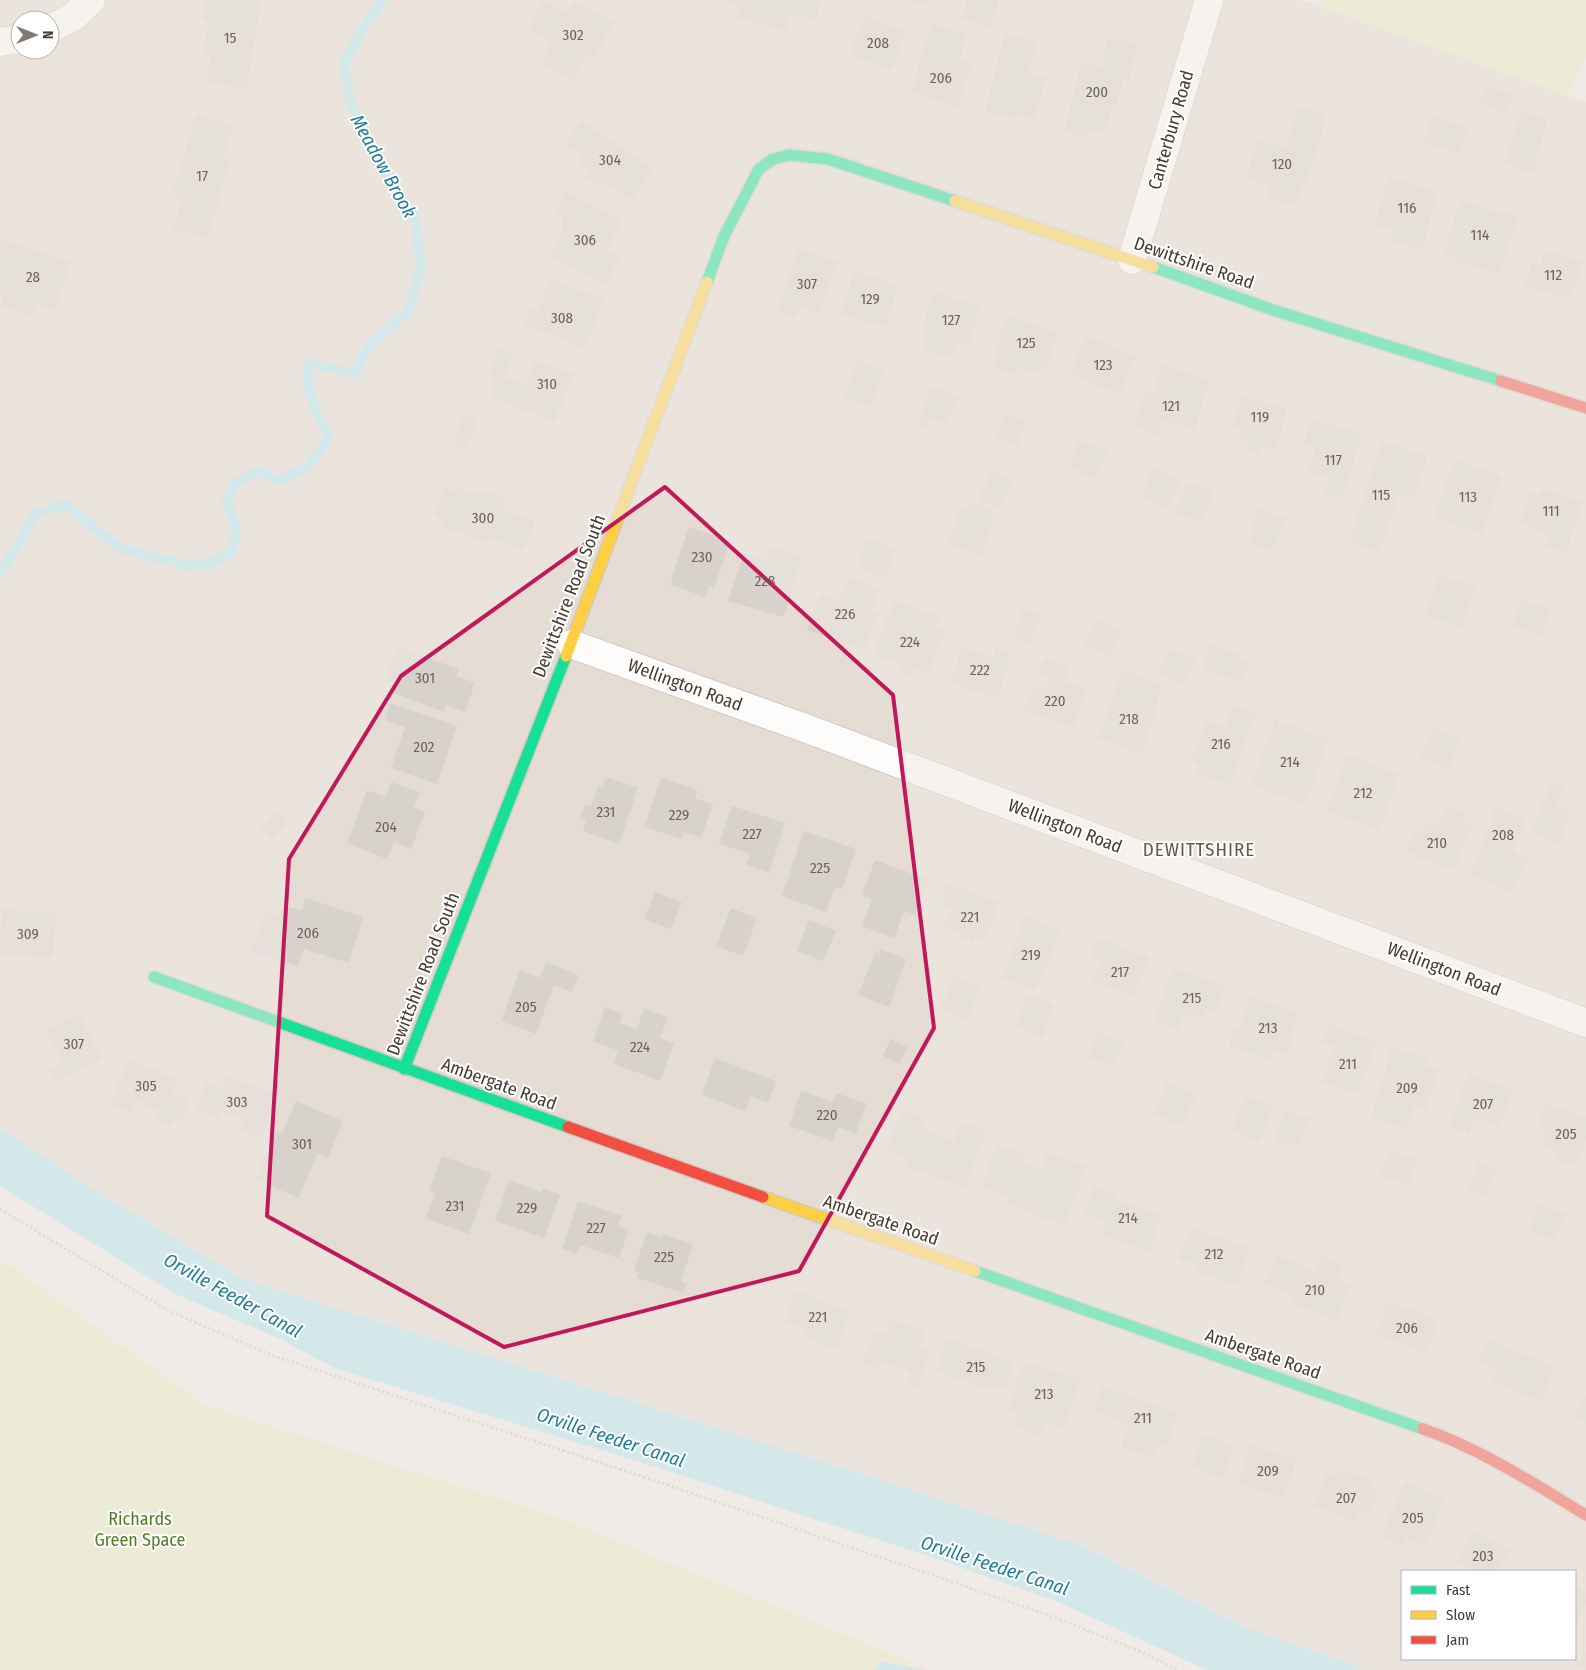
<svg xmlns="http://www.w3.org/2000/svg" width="1586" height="1670" viewBox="0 0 1586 1670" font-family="'Fira Sans Condensed',sans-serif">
<rect width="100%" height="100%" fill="#f0ebe6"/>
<path fill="#e5dcd3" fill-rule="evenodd" d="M0,0H1302L1586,102V1670H1246L272,1311L0,1158ZM20,20H50V50H20ZM1402,1571H1575V1659H1402Z"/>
<path fill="#e4ecc3" d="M1321,0H1586V57L1568,96L1319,6Z
M0,1259L205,1405L562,1519L931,1670H0Z"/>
<path fill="#b2e5f2" d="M0,1129L18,1139L94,1190L243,1279L897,1485L1085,1547L1245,1627L1356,1666L1359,1670H1207L1058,1602L946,1562L649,1465L334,1368L280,1339L175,1294L0,1186Z
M880,1661L927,1670H874Z"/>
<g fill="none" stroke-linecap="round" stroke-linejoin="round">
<path stroke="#b2e5f2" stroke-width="10" d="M0,574L35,514L66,504L119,548L190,566L213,562L232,551L237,528L226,501L237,482L257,471L277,481L308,467L329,437C318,414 301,388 310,363L354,374L370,345L408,311L421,268L415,216L395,188L350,103L344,62L362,30L383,0"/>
</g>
<path fill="#d8d2cd" d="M206,0H261L247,89L207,83L211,56L203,55L208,22L202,20Z
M543,0L567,12L573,1L613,22L595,58L588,54L574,81L541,63L552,41L528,29Z
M723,0H821L816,20L790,13L785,31L738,18L741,7Z
M906,0H926L924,5Z
M967,0H999L991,27L962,19Z
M864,16L905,30L892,70L850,56Z
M931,23L967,34L960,59L971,63L958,107L911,93Z
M1005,33L1036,42L1028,73L1046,78L1034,120L1016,115L1015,119L985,111Z
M1108,37L1137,44L1128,82L1123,81L1117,104L1113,102L1105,134L1087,130L1085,137L1064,132L1082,62L1101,67Z
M1486,85L1513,94L1506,113L1480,104Z
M1298,107L1327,115L1306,187L1301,186L1295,205L1268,197L1271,187L1246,179L1257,140L1286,148Z
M1521,111L1547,119L1533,173L1505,164Z
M196,114L233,125L224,157L231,159L207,239L173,229L181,202L175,200L177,194L173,193Z
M1432,115L1468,127L1460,153L1424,142Z
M581,120L653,169L632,200L605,181L601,187L586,177L590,171L578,163L583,157L565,145Z
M1388,177L1438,192L1422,250L1390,241L1393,230L1375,225Z
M565,191L622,220L607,250L620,257L605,286L549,256L563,229L561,215L555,212Z
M1460,200L1517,217L1499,275L1454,261L1455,256L1444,253Z
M0,239L70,261L55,311L37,305L34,317L0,306L3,295L0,294Z
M798,248L837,261L819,314L799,307L796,318L777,312Z
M1545,250L1582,262L1570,299L1525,285L1532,262L1541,265Z
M854,271L898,285L886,327L841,314Z
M550,279L604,298L586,348L525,326L531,308L539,310Z
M933,292L980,307L968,346L955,343L951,358L921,349L926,334L921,333Z
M1007,315L1058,332L1045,371L1040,369L1038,374L1019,367L1016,375L993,367L998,355L994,354Z
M1085,336L1136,356L1120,394L1070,375Z
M498,347L514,353L505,377L525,384L534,360L573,374L555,421L489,397L494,383L490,372Z
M857,360L884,371L870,407L845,397Z
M1162,365L1209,380L1195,429L1163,420L1158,435L1134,427L1146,390L1154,392Z
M931,387L958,397L947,425L931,419L927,428L919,425L924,414L921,413Z
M1241,396L1287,409L1276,449L1261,446L1259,453L1247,450L1249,442L1239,439L1242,428L1233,426Z
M1005,413L1027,420L1017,446L996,438Z
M463,415L477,420L466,449L453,444Z
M1311,419L1362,433L1343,498L1325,493L1329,478L1308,472L1315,448L1304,444Z
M1079,440L1107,451L1096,479L1068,467Z
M1381,441L1427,456L1414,498L1399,493L1380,552L1350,543Z
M1454,460L1502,476L1482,534L1435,518Z
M1152,469L1180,479L1170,508L1142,498Z
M991,471L1013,480L1001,508L979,500Z
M1188,482L1213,492L1201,523L1175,513Z
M444,488L456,492L457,488L474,494L477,489L507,500L504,510L535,521L524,551L490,538L488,543L443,527L445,520L434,516Z
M1542,488L1582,502L1566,553L1545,546L1549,535L1529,528L1530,524L1520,521L1530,491L1540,495Z
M972,501L994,510L990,520L994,521L981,556L948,544L961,508L968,511Z
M1259,509L1286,519L1276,545L1273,544L1271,551L1249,543L1252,535L1250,534Z
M689,527L730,541L714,588L709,586L705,597L671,585L673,574Z
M868,539L895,549L885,578L858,568Z
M771,546L803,557L784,617L728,601L744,553L766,560Z
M1439,575L1475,587L1461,628L1425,616Z
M848,577L880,588L871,612L878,615L865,651L807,630L820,594L839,601Z
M1521,599L1551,610L1542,636L1512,625Z
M894,600L940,617L936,626L945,629L929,674L913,668L910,676L898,672L901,664L874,654Z
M1024,608L1041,615L1030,643L1013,636Z
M1094,620L1121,630L1111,656L1084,646Z
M1210,643L1238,654L1237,659L1249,663L1242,683L1201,669Z
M398,647L459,669L457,676L475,683L465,712L446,705L444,712L394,693L397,684L386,680Z
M962,647L993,657L996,648L1011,653L998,698L951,683Z
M1168,649L1195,659L1185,684L1159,673Z
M1044,657L1070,667L1064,681L1087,689L1073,728L1024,711L1033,687L1045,691L1049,677L1038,673Z
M1122,670L1163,684L1142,754L1098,739Z
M390,703L457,726L437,784L391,768L405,727L385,720Z
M1234,705L1256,714L1229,786L1196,773L1199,764L1191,761L1207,720L1226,727Z
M1275,720L1328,739L1305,804L1252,785Z
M1433,728L1460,739L1448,769L1421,758Z
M1347,755L1399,774L1379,831L1326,811Z
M606,777L638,788L619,844L583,831L586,821L580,819L585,804L591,806L598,785L602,787Z
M661,777L697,790L695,798L713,804L701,838L683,832L681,839L644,827Z
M391,782L420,792L414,808L425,812L411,849L394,842L387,859L347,843L367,790L386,797Z
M1551,782L1564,787L1557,806L1571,812L1559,843L1531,833Z
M1447,805L1467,813L1464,821L1472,825L1453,871L1406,852L1415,831L1422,834L1428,821L1439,825Z
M732,806L785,823L769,873L746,865L750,854L719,844Z
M1496,807L1527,819L1514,851L1528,857L1513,893L1470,875Z
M278,811L289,824L271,840L259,827Z
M804,831L856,849L842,889L835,887L826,912L782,896Z
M875,860L928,880L915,915L904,911L894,938L862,926L872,899L862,895Z
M948,884L998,901L986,940L975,936L973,943L961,939L963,933L944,926L951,908L941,905Z
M655,892L682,902L671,929L644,919Z
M305,898L363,917L349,963L304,949L298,966L251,951L265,911L279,915L282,905L302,911Z
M731,908L757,918L743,956L716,946Z
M2,910L55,912L54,958L0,956Z
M1025,917L1061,931L1036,991L1002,978Z
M809,920L836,931L823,961L797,951Z
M1097,938L1149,957L1134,996L1093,982L1101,962L1090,958Z
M880,949L906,959L889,1007L858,995L875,953L878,954Z
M546,962L578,975L572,992L554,985L536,1034L501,1021L520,970L540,978Z
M1173,968L1225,986L1215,1014L1205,1010L1203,1017L1197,1015L1195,1019L1183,1016L1178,1030L1155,1022Z
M954,976L981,987L968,1020L940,1009Z
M1027,994L1055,1004L1043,1037L1015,1027Z
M1250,997L1299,1013L1286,1055L1272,1050L1269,1060L1229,1047L1235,1027L1240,1029Z
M605,1007L623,1014L619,1023L637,1029L644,1009L668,1017L660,1038L674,1043L660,1081L614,1064L619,1051L593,1041Z
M78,1013L102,1059L56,1083L49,1070L64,1062L46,1030Z
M1328,1024L1376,1041L1358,1094L1322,1082L1334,1046L1322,1042Z
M1098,1032L1123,1042L1114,1067L1089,1057Z
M890,1039L907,1047L899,1063L883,1056Z
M1392,1047L1428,1059L1426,1067L1439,1070L1426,1109L1414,1105L1407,1129L1371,1118Z
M715,1058L776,1081L768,1103L750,1096L745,1111L702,1095Z
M129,1059L177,1079L172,1092L190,1100L182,1120L174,1117L171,1125L156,1119L160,1111L137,1101L132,1113L110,1104Z
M1469,1074L1513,1090L1499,1127L1475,1118L1469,1135L1449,1128Z
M228,1076L277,1093L261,1138L240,1131L244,1119L221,1111L219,1118L197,1110L206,1082L223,1088Z
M1167,1082L1196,1094L1183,1126L1154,1114Z
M801,1091L833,1102L836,1093L866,1103L856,1134L838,1127L833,1141L789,1126Z
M1245,1096L1273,1107L1260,1142L1232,1131Z
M296,1101L343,1121L328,1158L317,1154L299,1198L256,1180L276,1131L282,1134Z
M1546,1104L1586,1118V1140L1579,1159L1575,1157L1572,1165L1556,1159L1558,1152L1541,1146L1547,1127L1539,1124Z
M902,1109L924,1118L920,1128L955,1141L961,1122L986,1131L966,1188L905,1166L908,1158L886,1150Z
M1285,1109L1310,1119L1299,1146L1289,1142L1287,1145L1275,1140Z
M996,1145L1024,1154L1021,1163L1041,1170L1047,1153L1086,1166L1066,1225L1005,1204L1008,1197L982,1188Z
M1391,1150L1417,1160L1408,1185L1381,1175Z
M442,1156L491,1173L469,1234L426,1218L435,1193L429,1191Z
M1479,1162L1497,1169L1486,1196L1468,1189Z
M509,1180L541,1192L542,1188L560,1195L544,1238L495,1221Z
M1093,1186L1117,1195L1115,1199L1161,1215L1149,1252L1101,1236L1106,1221L1084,1213Z
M578,1201L622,1216L618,1226L629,1230L619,1258L580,1245L577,1254L562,1249Z
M1539,1204L1565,1214L1555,1240L1529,1230Z
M1190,1228L1249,1248L1237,1285L1197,1272L1199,1266L1179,1259Z
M647,1232L661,1237L662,1234L693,1244L681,1281L686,1284L683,1293L637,1278L639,1272L634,1270Z
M1276,1255L1315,1271L1321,1255L1343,1264L1337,1280L1351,1286L1337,1321L1290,1302L1293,1295L1264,1284Z
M796,1291L850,1311L836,1349L803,1337L805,1330L785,1322Z
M1388,1301L1438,1320L1426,1353L1376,1335Z
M891,1319L926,1331L920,1347L931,1351L918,1388L907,1384L910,1373L882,1362L879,1370L862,1364L874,1331L885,1335Z
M948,1339L1015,1363L1005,1391L990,1386L989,1389L937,1371Z
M1487,1340L1555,1367L1541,1401L1493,1381L1497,1370L1478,1362Z
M1023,1362L1080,1379L1065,1427L1044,1421L1039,1435L1014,1427L1019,1413L1008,1410Z
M1102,1386L1178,1412L1166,1447L1158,1445L1154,1458L1121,1447L1128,1424L1093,1412Z
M1586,1397V1424L1574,1417Z
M1204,1435L1235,1447L1223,1479L1192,1467Z
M1251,1444L1297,1459L1284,1499L1238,1484Z
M1341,1469L1372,1481L1369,1488L1378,1491L1369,1515L1360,1511L1356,1522L1314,1506L1327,1472L1339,1476Z
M1405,1482L1445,1500L1424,1547L1406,1539L1402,1547L1381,1537Z
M1474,1530L1509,1550L1498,1571H1474L1457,1561Z
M1575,1586L1586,1592V1603L1575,1624Z
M1586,1652V1670H1585L1577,1664Z"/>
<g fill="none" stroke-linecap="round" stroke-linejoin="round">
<g stroke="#ccc7c3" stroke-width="30">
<path id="street" d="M50,29L73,17L91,0
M0,42L20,39
M1132,260L1209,0
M571,644L805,728L1586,1023"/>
</g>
<g stroke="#d1c8be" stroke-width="14">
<path id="fast" d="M1153,267L1273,310L1501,381
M707,282L724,236L759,169L773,159L789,155L828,159L955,201
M154,977L568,1127
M404,1069L566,656
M975,1271L1423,1429"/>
</g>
<g stroke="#d1c8be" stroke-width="14">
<path id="slow" d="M955,201L1153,267
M566,656L707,282
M763,1197L975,1271"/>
</g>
<g stroke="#d1c8be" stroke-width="14">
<path id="jam" d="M1501,381L1586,408
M568,1127L763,1197
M1423,1429C1481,1449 1533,1483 1586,1515"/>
</g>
<path stroke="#cecac6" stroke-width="3" stroke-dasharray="2.5 2.5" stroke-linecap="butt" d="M0,1209L167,1310L271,1355L644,1477L941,1578L1056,1618L1139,1651L1178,1670"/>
<use href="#street" stroke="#fdfcfb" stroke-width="28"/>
<use href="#fast" stroke="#16e098" stroke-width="11"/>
<use href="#slow" stroke="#ffcf43" stroke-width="11"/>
<use href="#jam" stroke="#f24e42" stroke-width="11"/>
</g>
<path d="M0 0H1586V1670H0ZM665,487L893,695L934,1028L799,1271L504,1347L267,1216L289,859L401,676Z" fill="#f0ebe6" fill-opacity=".55" fill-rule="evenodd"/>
<path fill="none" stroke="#c2185b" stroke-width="4" stroke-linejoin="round" d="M665,487L893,695L934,1028L799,1271L504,1347L267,1216L289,859L401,676Z"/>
<g text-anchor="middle" stroke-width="4" stroke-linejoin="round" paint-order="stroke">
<g font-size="15" fill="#6c625b">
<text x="573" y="40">302</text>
<text x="230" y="43">15</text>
<text x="878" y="48">208</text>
<text x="941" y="83">206</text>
<text x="1097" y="97">200</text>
<text x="610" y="165">304</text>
<text x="1282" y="169">120</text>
<text x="202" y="181">17</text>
<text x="1407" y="213">116</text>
<text x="1480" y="240">114</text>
<text x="585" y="245">306</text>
<text x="1553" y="280">112</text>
<text x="33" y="282">28</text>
<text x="807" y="289">307</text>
<text x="870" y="304">129</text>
<text x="562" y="323">308</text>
<text x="951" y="325">127</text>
<text x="1026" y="348">125</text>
<text x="1103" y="370">123</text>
<text x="547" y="389">310</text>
<text x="1171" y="411">121</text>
<text x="1260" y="422">119</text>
<text x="1333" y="465">117</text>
<text x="1381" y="500">115</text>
<text x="1468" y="502">113</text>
<text x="1551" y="516">111</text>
<text x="483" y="523">300</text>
<text x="702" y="562">230</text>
<text x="765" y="586">228</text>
<text x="845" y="619">226</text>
<text x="910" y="647">224</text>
<text x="980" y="675">222</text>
<text x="425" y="683">301</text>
<text x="1055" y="706">220</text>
<text x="1129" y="724">218</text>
<text x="1221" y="749">216</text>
<text x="424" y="752">202</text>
<text x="1290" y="767">214</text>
<text x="1363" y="798">212</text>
<text x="606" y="817">231</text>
<text x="679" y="820">229</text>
<text x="386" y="832">204</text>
<text x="752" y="839">227</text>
<text x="1503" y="840">208</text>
<text x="1437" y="848">210</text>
<text x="820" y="873">225</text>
<text x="970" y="922">221</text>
<text x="308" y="938">206</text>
<text x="28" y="939">309</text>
<text x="1031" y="960">219</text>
<text x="1120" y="977">217</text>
<text x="1192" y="1003">215</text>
<text x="526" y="1012">205</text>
<text x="1268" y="1033">213</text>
<text x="74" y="1049">307</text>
<text x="640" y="1052">224</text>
<text x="1348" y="1069">211</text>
<text x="146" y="1091">305</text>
<text x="1407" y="1093">209</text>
<text x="237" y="1107">303</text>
<text x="1483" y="1109">207</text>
<text x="827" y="1120">220</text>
<text x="1566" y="1139">205</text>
<text x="302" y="1149">301</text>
<text x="455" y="1211">231</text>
<text x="527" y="1213">229</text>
<text x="1128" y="1223">214</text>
<text x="596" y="1233">227</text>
<text x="1214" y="1259">212</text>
<text x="664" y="1262">225</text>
<text x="1315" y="1295">210</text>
<text x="818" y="1322">221</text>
<text x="1407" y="1333">206</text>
<text x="976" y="1372">215</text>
<text x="1044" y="1399">213</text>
<text x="1143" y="1423">211</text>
<text x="1268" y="1476">209</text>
<text x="1346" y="1503">207</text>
<text x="1413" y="1523">205</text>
<text x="1483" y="1561">203</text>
</g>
<g font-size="18" fill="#463b33" stroke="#fff">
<text transform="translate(1171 130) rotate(-74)" y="6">Canterbury Road</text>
<text transform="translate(1194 263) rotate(19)" y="6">Dewittshire Road</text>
<text transform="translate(569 596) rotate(-69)" y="6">Dewittshire Road South</text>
<text transform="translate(685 685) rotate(20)" y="6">Wellington Road</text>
<text transform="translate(1065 826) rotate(21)" y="6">Wellington Road</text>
<text transform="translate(1444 969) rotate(21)" y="6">Wellington Road</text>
<text transform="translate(423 974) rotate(-69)" y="6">Dewittshire Road South</text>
<text transform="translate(499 1084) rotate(20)" y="6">Ambergate Road</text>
<text transform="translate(881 1220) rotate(19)" y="6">Ambergate Road</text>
<text transform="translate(1263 1354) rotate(19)" y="6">Ambergate Road</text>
</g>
<g font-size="18" fill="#547d21" stroke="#fff">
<text x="140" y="1525">Richards<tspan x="140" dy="21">Green Space</tspan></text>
</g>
<g font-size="19" font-style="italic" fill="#1f7c9a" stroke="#fff">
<text transform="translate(384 166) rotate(61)" y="7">Meadow Brook</text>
<text transform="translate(233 1295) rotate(29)" y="7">Orville Feeder Canal</text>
<text transform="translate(611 1437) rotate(18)" y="7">Orville Feeder Canal</text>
<text transform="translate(995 1565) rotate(18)" y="7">Orville Feeder Canal</text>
</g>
<g font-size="19" letter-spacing="1" fill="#6a5649" stroke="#fff">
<text x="1199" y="856">DEWITTSHIRE</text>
</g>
</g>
<rect x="1401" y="1570" width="175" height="90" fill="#ffffff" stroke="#b5b1ad"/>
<rect x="1411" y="1586" width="25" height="8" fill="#16e098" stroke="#b5b1ad"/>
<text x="1446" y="1595" font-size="15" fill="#463b33">Fast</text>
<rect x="1411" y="1611" width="25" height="8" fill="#ffcf43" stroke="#b5b1ad"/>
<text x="1446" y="1620" font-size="15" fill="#463b33">Slow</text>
<rect x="1411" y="1636" width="25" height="8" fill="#f24e42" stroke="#b5b1ad"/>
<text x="1446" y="1645" font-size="15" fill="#463b33">Jam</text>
<g transform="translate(35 35) rotate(90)"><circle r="24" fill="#ffffff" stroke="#b5b1ad"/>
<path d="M0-4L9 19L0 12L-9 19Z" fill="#827972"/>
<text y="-8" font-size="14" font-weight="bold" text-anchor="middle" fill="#463b33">N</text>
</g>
</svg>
